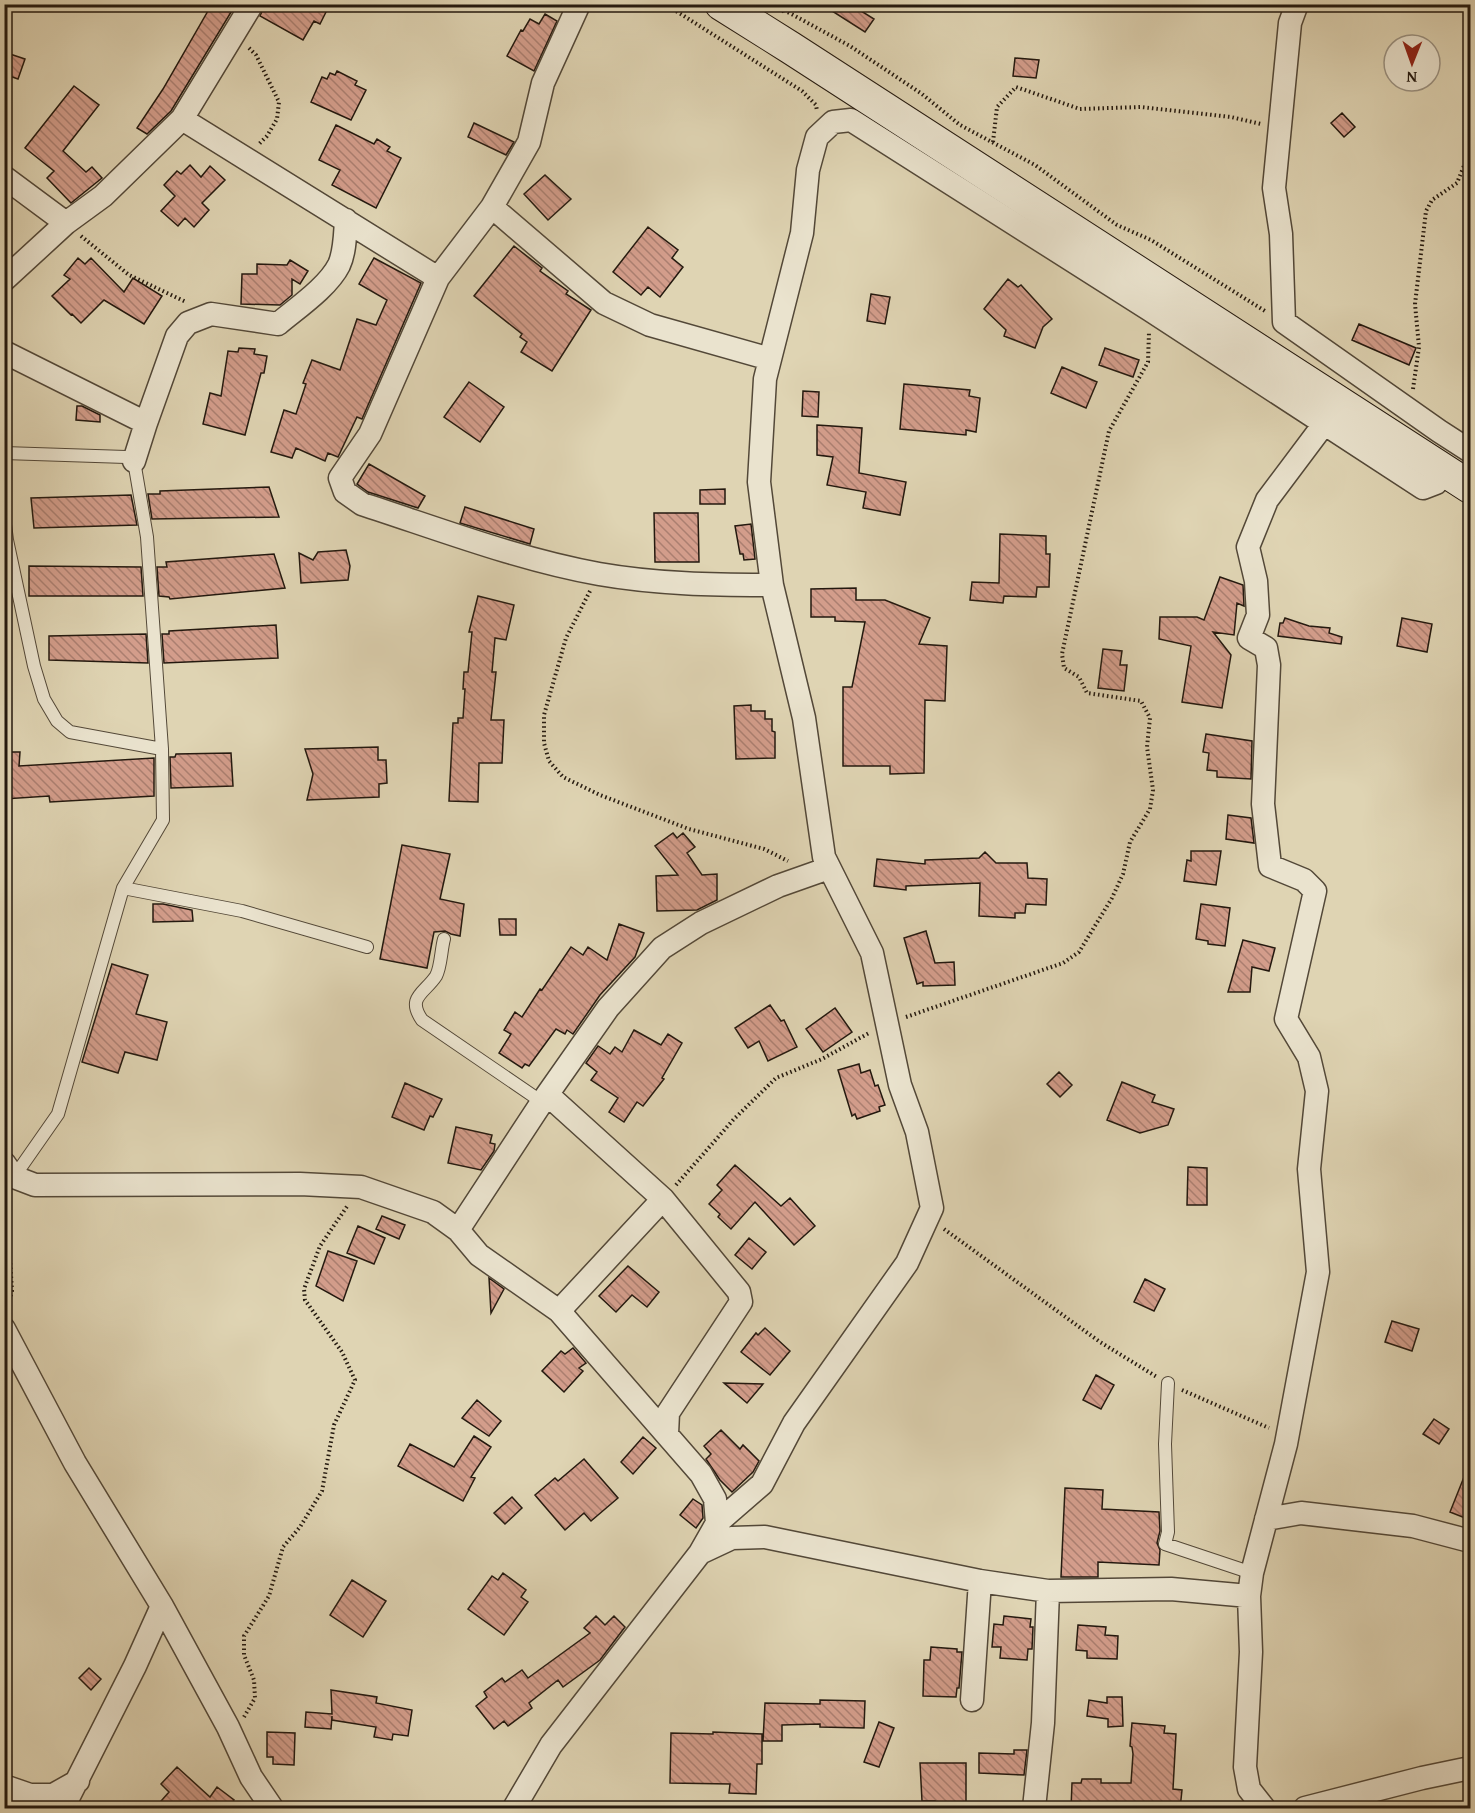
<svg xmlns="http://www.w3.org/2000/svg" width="1475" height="1813" viewBox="0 0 1475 1813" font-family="'Gentium Book Plus',serif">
<defs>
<pattern id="building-back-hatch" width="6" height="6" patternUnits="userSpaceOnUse" patternTransform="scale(1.5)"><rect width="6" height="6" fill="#d39d8b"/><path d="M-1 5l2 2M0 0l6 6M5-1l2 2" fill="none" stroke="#ab7f70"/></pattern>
</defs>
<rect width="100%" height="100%" fill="#dfd4b3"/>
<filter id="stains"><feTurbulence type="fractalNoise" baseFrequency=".00333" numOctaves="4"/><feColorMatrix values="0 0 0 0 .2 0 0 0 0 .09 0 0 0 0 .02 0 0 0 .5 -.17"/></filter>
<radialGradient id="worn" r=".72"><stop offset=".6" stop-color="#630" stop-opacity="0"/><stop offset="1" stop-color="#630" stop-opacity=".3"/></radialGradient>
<path fill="url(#building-back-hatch)" stroke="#24190f" stroke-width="1.5" d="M212,4H236L171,111L147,134L137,128L163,89Z
M265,4H330L320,24L314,21L303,40L260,16Z
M821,4H850L874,19L865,32Z
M545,14L557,21L534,71L507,56L521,30L523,31L530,19L539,24Z
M4,52L25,59L18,79L4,74Z
M1015,58L1039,60L1036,78L1013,76Z
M337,71L357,81L355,85L366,90L351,120L311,102L322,77L327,79L330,73L335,75Z
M74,86L99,105L63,151L86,172L92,167L102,178L71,203L47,178L54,171L25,148Z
M1342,113L1355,127L1344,137L1331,123Z
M474,123L514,142L506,155L468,137Z
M336,125L374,144L377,139L390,147L387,151L401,158L376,208L332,185L340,170L319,160Z
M190,165L201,177L210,166L225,180L202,203L209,210L194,227L185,218L178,226L161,211L175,196L164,185L177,171L181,174Z
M545,175L571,199L548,220L524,194Z
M648,227L678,250L672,258L683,267L660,297L648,287L641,295L613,272Z
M514,246L542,268L540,271L568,291L566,294L591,310L552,371L521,352L527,342L520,337L522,334L474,296Z
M78,258L85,264L91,258L124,292L133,278L162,296L144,324L104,300L81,323L72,314L71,315L52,296L70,279L64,275Z
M374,258L421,283L362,419L357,417L338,457L328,453L325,461L296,448L292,458L271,452L284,410L296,414L306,384L303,383L312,360L340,370L357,319L376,325L387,300L359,284Z
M290,260L308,271L300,284L292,279V295L280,305L241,304L242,274H257V264L287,265Z
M1008,279L1018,287L1021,285L1052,319L1043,327L1035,348L1004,336L1006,330L984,309Z
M871,294L890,297L885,324L867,321Z
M1359,324L1416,348L1409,365L1352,340Z
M239,348L255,349L254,354L267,356L264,373H261L245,435L203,424L210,393L221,396L228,351L238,352Z
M1105,348L1139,360L1133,377L1099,365Z
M1062,367L1097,382L1086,408L1051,393Z
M469,382L504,407L480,442L444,417Z
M904,384L970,390L969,396L980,398L976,432L966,430V435L900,429Z
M803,391L819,392L818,417L802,416Z
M77,406H82L100,415V422L76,420Z
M817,425L862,428L859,473L906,482L900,515L863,508L866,492L827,485L833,457L817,455Z
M369,464L425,496L418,508L368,492L357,484Z
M269,487L279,517L152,519L148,494H160V491Z
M725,489V504H700V490Z
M131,495L137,525L34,528L31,498Z
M465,507L534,529L530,544L460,523Z
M654,513H698L699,562H655Z
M751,524L755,559L744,560L743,554H740L735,526Z
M1000,534L1046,536V554H1050L1049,587H1037L1036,597L1004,596L1003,603L970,600L972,582L999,583Z
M346,550L350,566L348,580L301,583L299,553L313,560L318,552Z
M274,554L285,588L170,599L169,597L159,596L157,567H167L166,562Z
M29,566L141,567L143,596H29Z
M1220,577L1243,585L1244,606L1237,603L1234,635L1213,632L1231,655L1222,708L1182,702L1191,646L1159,639L1160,617H1197L1204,620Z
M856,588V600H885L930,618L919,644L947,646L945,701L925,700L924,773L890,774V766H843V687H852L865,622L835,621V617H811V589Z
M478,596L514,605L506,640L495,638L492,672H496L491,720H504L502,763H479L478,802L449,801L453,723H458V718H463L465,689H463L464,672H468L472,632H469Z
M1285,618L1309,626L1330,628L1329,633L1342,637L1341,644L1278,636L1280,623H1283Z
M1402,618L1432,624L1427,652L1397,646Z
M276,625L278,658L164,663L162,634H169V631Z
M146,634L148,663L49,660V636Z
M1103,649L1122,651L1120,665H1127L1124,691L1098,688Z
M751,705V711H765V719H772V731L775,732V758L736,759L734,706Z
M1206,734L1252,741L1251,779L1217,777V771L1207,770L1209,753L1203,752Z
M378,747V760H386L387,783L379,784V797L307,800L313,774L305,749Z
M4,752H20L19,766L154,758V796L50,802L49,796L4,799Z
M231,753L233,786L171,788L170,757H175L176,754Z
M1228,815L1251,818L1254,843L1226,839Z
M673,833L677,838L683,833L695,847L687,853L702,875L717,874V900L697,910L657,911L656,876L678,875L655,846Z
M402,845L450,854L440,899L464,904L460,936L451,934L445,931L434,932L427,968L380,959Z
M1191,851H1221L1216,885L1184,881L1187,860L1191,861Z
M985,852L996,863H1027L1028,878L1047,879L1046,905L1026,904L1025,913H1015V918L979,916L980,883L906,886V890L874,886L877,859L925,864V860L979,858Z
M153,904H163L192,910L193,921L153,922Z
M1201,904L1230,908L1225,946L1208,944V941L1196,939Z
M499,919H516V935H500Z
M619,924L644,933L635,957L600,995L573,1034L567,1030L565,1034L556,1029L529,1066L525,1064L522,1068L499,1053L511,1034L504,1030L515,1012L522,1017L540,989L542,990L571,947L583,955L588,947L607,960Z
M926,931L935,963L954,962L955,985L923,986V982L917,984L904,938Z
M1243,940L1275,948L1269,971L1252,967L1250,992H1228Z
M112,964L148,975L136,1014L167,1022L157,1060L125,1052L118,1073L82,1062Z
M770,1005L781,1021L784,1020L797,1047L768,1061L759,1041L748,1048L735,1028Z
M835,1008L852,1032L823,1052L806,1029Z
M634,1030L661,1045L668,1034L682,1043L662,1078L664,1079L643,1106L637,1102L624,1122L609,1112L618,1098L591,1080L597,1072L586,1063L598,1046L610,1054L615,1047L622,1052Z
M859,1064L861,1073L870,1070L875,1086L878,1085L885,1105L879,1107L880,1111L857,1119L855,1114L852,1116L838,1070Z
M1059,1072L1072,1085L1060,1097L1047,1084Z
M1122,1082L1155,1095L1152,1102L1174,1109L1168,1125L1140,1133L1107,1120Z
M405,1083L442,1099L433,1117L430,1116L424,1130L392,1117Z
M456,1127L492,1135L490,1143L495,1144L494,1151L481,1170L448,1163Z
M735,1165L781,1206L790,1198L815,1226L794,1245L755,1202L731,1229L718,1217L720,1214L709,1204L722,1190L717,1185Z
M1188,1167L1207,1168V1205H1187Z
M382,1216L405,1225L399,1239L376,1229Z
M358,1226L385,1238L374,1264L347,1253Z
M749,1238L766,1252L752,1269L735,1255Z
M328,1251L357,1261L343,1301L316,1286Z
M628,1266L659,1292L647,1307L632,1295L616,1312L599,1296Z
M489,1278L504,1289L491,1313Z
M1145,1279L1165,1289L1154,1311L1134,1302Z
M1392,1321L1419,1329L1412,1351L1385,1342Z
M765,1328L790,1351L770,1375L741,1352L756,1333L758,1335Z
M573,1348L586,1363L579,1368L583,1371L564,1392L542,1371L561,1351L565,1354Z
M1096,1375L1114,1385L1101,1409L1083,1400Z
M724,1383L763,1384L747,1403Z
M477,1400L501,1421L489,1436L462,1418Z
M1434,1419L1449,1429L1439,1444L1423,1434Z
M721,1430L740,1449L743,1445L759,1461L753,1472L732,1492L720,1480L706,1459L711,1454L704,1446Z
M474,1436L491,1447L471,1477L475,1478L463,1501L398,1466L410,1444L454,1467Z
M643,1437L656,1448L633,1474L621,1462Z
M584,1459L618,1498L591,1521L584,1513L565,1530L535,1495L555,1478L558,1481Z
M1470,1462V1520L1450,1512Z
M1065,1488L1103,1490L1102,1509L1159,1512L1160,1531L1157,1543L1160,1550L1159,1565L1098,1562V1577H1061Z
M512,1497L522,1508L505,1524L494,1513Z
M693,1499L702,1505L703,1518L696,1528L680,1515Z
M503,1573L526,1590L521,1597L528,1602L504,1635L468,1609L492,1576L498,1580Z
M352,1580L386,1601L363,1637L330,1615Z
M596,1616L605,1625L614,1616L625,1627L600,1660L563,1687L558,1680L529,1703L532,1708L508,1726L504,1721L494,1729L476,1706L487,1697L484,1692L502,1678L505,1682L522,1670L528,1678L590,1633L584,1628Z
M1004,1616L1031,1619L1030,1627H1033L1032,1649H1028L1027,1660L1000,1658L1001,1647H992L994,1624L1003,1625Z
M1078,1625L1106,1627L1105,1635L1118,1636L1117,1659L1087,1658V1651L1076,1650Z
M931,1647L957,1649V1652H962L959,1688H957L956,1697L923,1696L924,1660H930Z
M89,1668L101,1679L91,1690L79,1678Z
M331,1690L377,1697L376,1703L412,1710L408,1736L393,1734L392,1740L374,1737L376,1727L332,1720V1716L331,1729L305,1727L306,1712L332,1714Z
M1107,1697H1122L1123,1726L1108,1727V1719L1087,1716L1089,1700L1107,1703Z
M820,1700L865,1701L864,1728L820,1727V1724L782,1725V1741H763L765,1703L820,1704Z
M879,1722L894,1728L879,1767L864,1762Z
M1132,1723L1165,1726L1164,1733L1176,1734L1173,1789L1182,1790L1180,1809L1124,1803V1809H1071L1072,1783H1081L1082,1779H1101V1783H1131L1133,1754L1132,1747L1130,1746Z
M267,1732L295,1733L294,1765L273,1764V1757H267Z
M713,1732L762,1734V1764H757L756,1794L729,1793L730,1784L670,1783L671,1733L713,1734Z
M1014,1750H1027L1024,1775L979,1773V1753L1014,1754Z
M920,1763H966V1804H935V1801H922Z
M177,1767L210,1797L217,1787L234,1800L227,1809H154L169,1792L161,1784Z"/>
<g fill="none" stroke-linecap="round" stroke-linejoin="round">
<g stroke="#534838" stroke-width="14">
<path id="lane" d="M4,453L126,457L134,461L147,537L162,749L163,820L123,888L58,1114L14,1177
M4,517L7,540L34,666L44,699L57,721L70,732L162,749
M123,888L242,911L367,947
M444,939C441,950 441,967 436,976C425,993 406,997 422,1020L542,1102
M1168,1383L1165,1444L1168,1532L1165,1544L1252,1573"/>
</g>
<g stroke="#534838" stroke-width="25">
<path id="street" d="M579,4L543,83L529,142L492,207L438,278L370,434L340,478L345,492L362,504C439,529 520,560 599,574C656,584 714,585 772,585
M1297,4L1290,23L1274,188L1281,234L1284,322L1439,431L1470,451
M182,119L438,278
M4,177L66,223
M492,207L604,303L650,325L770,359
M4,280L66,223L103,196L182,119L252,4
M4,352L146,423
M134,461L146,423L177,336L188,323L211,314L278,324C297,308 328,287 339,265C345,252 345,235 346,220
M548,1095L663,1199L739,1292L741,1302L668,1413L667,1434
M4,1163L14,1177L35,1185L300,1184L361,1187L433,1212L458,1230L479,1255L559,1311L701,1474L715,1499L717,1523L700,1553L551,1745L514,1808
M458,1230L542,1102L608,1008L662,948L701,923L778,886L829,868
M559,1311L663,1199
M4,1329L75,1463L162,1606L228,1727L251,1777L272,1808
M1266,1519L1301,1513L1413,1526L1470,1541
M717,1523L762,1484L794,1423L907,1263L932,1208L917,1132L900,1085L872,953L824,857L804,718L772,585L759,482L765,379L802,233L808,170L817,137L833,122L851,120L1150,310L1423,488L1436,483L1447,471
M700,1553L732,1538L765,1537L980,1581L1048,1591L1171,1589L1249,1596
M972,1700L980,1581
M4,1786L30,1795H53L78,1781
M63,1808L135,1666L162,1606
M1034,1808L1043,1723L1048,1591
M1264,1808L1249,1789L1245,1767L1251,1652L1249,1596L1252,1573L1286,1444L1318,1272L1309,1169L1317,1091L1309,1057L1286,1019L1315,891L1304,880L1270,866L1263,804L1269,665L1266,648L1249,638L1258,615L1256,581L1248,547L1267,500L1324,424
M1305,1808L1422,1778L1470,1768"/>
</g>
<g stroke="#24190f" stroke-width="34">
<path id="secondary" d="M721,4L791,48L1470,487"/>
</g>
<path stroke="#24190f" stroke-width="4" stroke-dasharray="1.5 3" stroke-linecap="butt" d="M665,4L802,91L816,105L817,111
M777,4L784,12
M784,10L850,46L922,94L960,125L1035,165L1117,225L1151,240L1265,311
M249,48L256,55L279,102L277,119L267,136L259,144
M993,142L997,107L1016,87L1080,109L1141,107L1231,117L1261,124
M81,236L129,275L186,302
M1413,389L1419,347L1415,304L1426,211L1432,200L1457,183L1470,151
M590,591L566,638L544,715V743L549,761L563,777L600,795L689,829L764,849L788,861
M906,1017L1063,963L1079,952L1112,898L1123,874L1130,842L1150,809L1153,790L1147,747L1150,718L1141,701L1087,693L1079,677L1064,668L1062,654L1109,431L1148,362L1149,332
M676,1185L734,1119L776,1078L822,1059L869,1033
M4,1219L8,1228L12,1291L6,1312
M944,1229L1100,1342L1157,1377
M1182,1390L1269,1428
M244,1717L255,1698L254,1680L244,1655V1636L269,1596L283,1547L300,1527L322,1491L334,1425L355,1380L342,1352L305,1300L304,1289L320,1246L348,1205"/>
<use href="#lane" stroke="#eae3ce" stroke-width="12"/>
<use href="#street" stroke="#eae3ce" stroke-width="22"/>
<use href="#secondary" stroke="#eae3ce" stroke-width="32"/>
</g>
<rect width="1475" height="1813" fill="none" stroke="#dfd4b3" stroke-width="24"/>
<rect x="6" y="6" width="1463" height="1801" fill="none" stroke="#24190f" stroke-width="3"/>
<rect x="12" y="12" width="1451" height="1789" fill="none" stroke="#24190f" stroke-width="1.5"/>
<g transform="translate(1412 63) rotate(181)"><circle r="28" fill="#eae3ce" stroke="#9b9282" stroke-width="1.5"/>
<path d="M0-4.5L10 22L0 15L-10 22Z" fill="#8f2418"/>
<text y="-9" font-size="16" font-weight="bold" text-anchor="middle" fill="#24190f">N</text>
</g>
<rect width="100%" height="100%" filter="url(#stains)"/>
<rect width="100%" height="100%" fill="url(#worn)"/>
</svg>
